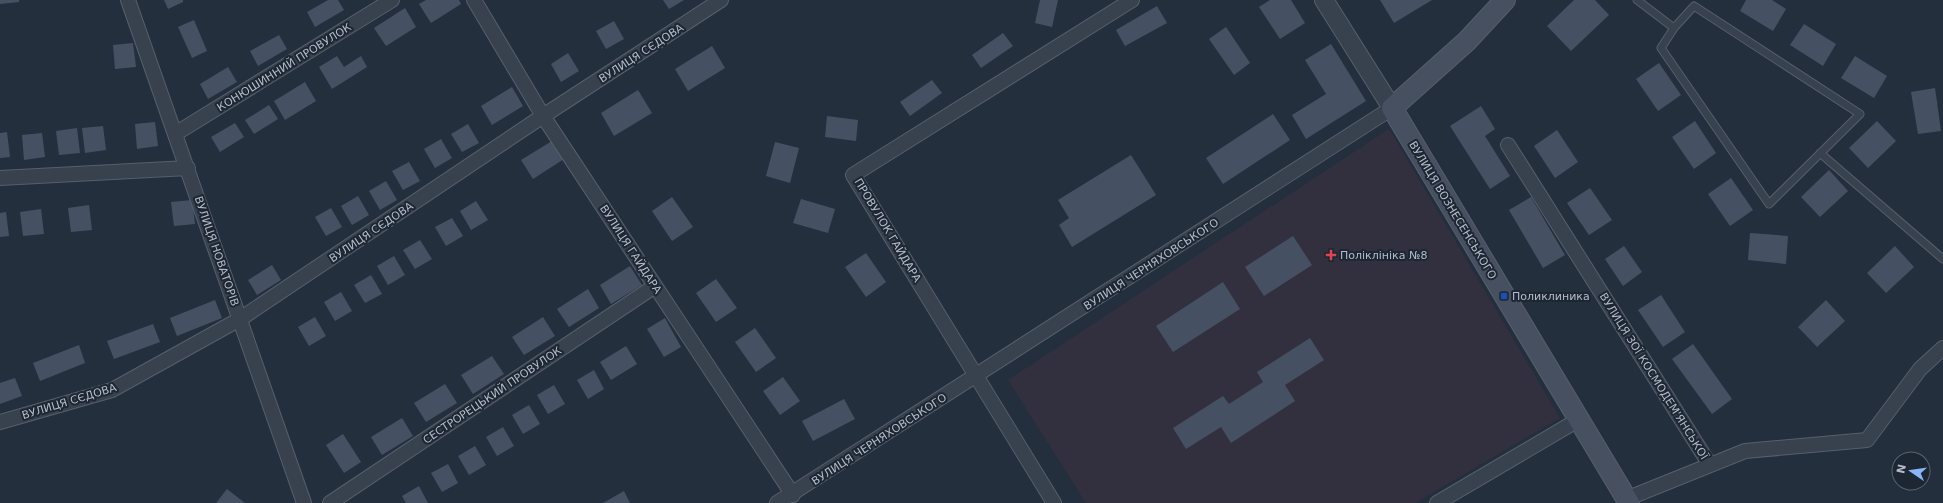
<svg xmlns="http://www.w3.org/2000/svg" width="1943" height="503" viewBox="0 0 1943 503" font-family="'DejaVu Sans',sans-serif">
<rect width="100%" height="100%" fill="#242f3e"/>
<path fill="#32303f" d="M1389,129L1560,418L1415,503H1086L1008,380Z"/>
<path fill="#455162" d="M0,0H19V2L0,4Z
M164,0H183V2L168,9Z
M328,0H338L344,10L315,27L307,12Z
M426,0H459L461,4L431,23L419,4Z
M663,0H684L669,9Z
M1040,0H1058L1052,27L1035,23Z
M1270,0H1291L1305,23L1280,39L1259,7Z
M1380,0H1432L1394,23Z
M1574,0H1595L1609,15L1571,51L1547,26Z
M1746,0H1772L1786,9L1773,31L1740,11Z
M1157,6L1167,23L1125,46L1116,30Z
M405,8L416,27L386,46L374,28Z
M194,20L207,51L192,58L178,27Z
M614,21L624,39L606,49L596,31Z
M1804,24L1836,44L1823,66L1790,45Z
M1226,27L1250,63L1234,75L1209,39Z
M1003,33L1013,46L981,68L972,55Z
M279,35L287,49L258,66L250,51Z
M133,43L136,67L115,69L113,45Z
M1331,44L1366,101L1306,139L1292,115L1326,94L1305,60Z
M712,46L725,68L688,91L675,69Z
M568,53L579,71L561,82L551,64Z
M337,56L344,67L361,56L367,67L332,89L319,67Z
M1855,56L1887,76L1874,98L1841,78Z
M1659,63L1681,95L1658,111L1636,79Z
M228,67L237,82L208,99L200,84Z
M932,80L942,93L910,116L900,102Z
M305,82L316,101L285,120L274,101Z
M512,87L523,106L492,125L481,106Z
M1935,88L1941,131L1918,134L1911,92Z
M638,90L652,113L614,136L601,113Z
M269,105L278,119L254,134L245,120Z
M1481,106L1495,129L1485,136L1510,176L1490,189L1450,126Z
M1273,114L1290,140L1223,184L1206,158Z
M827,116L858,120L856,141L825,137Z
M1695,121L1716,153L1694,169L1672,137Z
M1877,121L1896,141L1868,168L1849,148Z
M155,122L158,146L137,149L135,124Z
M235,123L244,137L220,152L211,137Z
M468,124L479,143L462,152L451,134Z
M103,126L106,150L85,153L82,128Z
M77,128L80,153L59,155L56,131Z
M1557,130L1578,162L1555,178L1534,146Z
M7,132L10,157L0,158V133Z
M42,133L45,157L24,160L22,135Z
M441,139L452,158L435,168L424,149Z
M552,141L564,159L533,179L521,160Z
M775,142L799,148L790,183L766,176Z
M1131,155L1156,195L1072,247L1059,225L1069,218L1058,200Z
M409,162L420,181L403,190L392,171Z
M1829,170L1848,191L1820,217L1801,197Z
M1731,178L1753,210L1730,226L1708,194Z
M386,181L397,200L380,210L369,191Z
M1590,188L1612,220L1589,235L1567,203Z
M358,196L369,215L352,225L341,206Z
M672,197L693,227L672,241L652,211Z
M1531,197L1565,255L1543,268L1509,210Z
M801,199L835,209L828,233L793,223Z
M192,200L195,224L174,226L171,202Z
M476,201L488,220L471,230L460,211Z
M89,205L92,230L71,232L68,208Z
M331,208L342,227L326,236L315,217Z
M41,209L44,234L23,236L20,212Z
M6,212L9,236L0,237V213Z
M452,218L463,236L446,246L435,227Z
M1750,233L1788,236L1786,264L1748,260Z
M1293,236L1312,265L1264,296L1245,267Z
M420,240L432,259L415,269L403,250Z
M1624,246L1642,272L1623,286L1605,259Z
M1895,246L1914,267L1886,293L1867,273Z
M866,253L886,282L866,297L845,267Z
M394,256L405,275L388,285L377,266Z
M272,265L281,280L257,295L248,280Z
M630,266L642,285L611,304L600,285Z
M371,275L382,294L365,303L354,285Z
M716,279L737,308L716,322L696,293Z
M1223,282L1240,309L1173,352L1156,326Z
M588,289L599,308L569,327L557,309Z
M341,292L352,311L335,321L324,302Z
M1661,295L1685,332L1663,347L1638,310Z
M215,300L222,318L177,336L170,318Z
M1826,300L1845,321L1817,347L1798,327Z
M315,317L326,336L309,346L298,327Z
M543,317L555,336L524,355L512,337Z
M665,318L681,347L664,357L647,329Z
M153,324L160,342L114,359L107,341Z
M755,328L776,358L756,372L735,342Z
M1310,338L1324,360L1285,385L1295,401L1231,443L1221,427L1186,449L1173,428L1223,396L1229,404L1263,382L1257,372Z
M1693,344L1732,399L1712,414L1672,359Z
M79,345L85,363L40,381L33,363Z
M626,346L637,364L611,380L600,362Z
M492,356L504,374L473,394L461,375Z
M594,370L604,389L588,399L577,380Z
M783,377L800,401L780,415L763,391Z
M15,378L22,396L0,404V383Z
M445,384L457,403L426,422L414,403Z
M554,385L565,404L548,414L537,395Z
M844,399L855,419L813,441L802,421Z
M529,405L540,424L523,434L512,415Z
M402,418L413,436L382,455L371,437Z
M503,427L514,446L497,456L486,437Z
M343,434L361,462L344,473L326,445Z
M475,446L486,465L469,475L458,456Z
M448,464L458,483L442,492L431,473Z
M419,486L428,503H406L402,496Z
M227,489L245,503H216Z
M624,491L630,503H603Z"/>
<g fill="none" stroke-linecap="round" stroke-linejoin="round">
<g stroke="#565f6c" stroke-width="9">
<path id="service" d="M1637,0L1674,28
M1694,6L1860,114L1769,204L1661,48L1674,28Z
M1820,153L1943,259"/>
</g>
<g stroke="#565f6c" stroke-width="16">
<path id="minor" d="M128,0L304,503
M474,0L543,116L793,495
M175,134L392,0
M1508,145L1710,465
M0,178L188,168
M0,422L112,390L240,319L543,116L721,0
M1626,499L1745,451L1867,440L1920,369L1943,348
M330,503L655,286
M777,503L1392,108
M1054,503L853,175L1132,0
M1437,503L1578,420"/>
</g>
<g stroke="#565f6c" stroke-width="20">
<path id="tertiary" d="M1324,0L1392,108"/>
</g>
<g stroke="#565f6c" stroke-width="22">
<path id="secondary" d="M1505,0L1467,41L1392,108L1629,503"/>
</g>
<use href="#service" stroke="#38414e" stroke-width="7"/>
<use href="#minor" stroke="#38414e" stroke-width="14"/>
<use href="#tertiary" stroke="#38414e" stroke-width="18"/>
<use href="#secondary" stroke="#465061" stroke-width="20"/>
</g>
<path fill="#e0444e" stroke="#1d2633" stroke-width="1.5" d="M1329 249h4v4h4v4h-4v4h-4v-4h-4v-4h4z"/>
<rect fill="#1a4fb4" stroke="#1d2633" stroke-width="1.5" x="1500" y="292" width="8" height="8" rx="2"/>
<g text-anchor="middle" stroke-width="4" stroke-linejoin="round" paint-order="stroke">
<g font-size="11" fill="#b4bcc9" stroke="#1d2633">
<text transform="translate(641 53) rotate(-33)" y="4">ВУЛИЦЯ СЄДОВА</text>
<text transform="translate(284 67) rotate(-32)" y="4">КОНЮШИННИЙ ПРОВУЛОК</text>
<text transform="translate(1453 210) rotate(59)" y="4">ВУЛИЦЯ ВОЗНЕСЕНСЬКОГО</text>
<text transform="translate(888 230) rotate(59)" y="4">ПРОВУЛОК ГАЙДАРА</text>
<text transform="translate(371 232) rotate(-34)" y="4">ВУЛИЦЯ СЄДОВА</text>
<text transform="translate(631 249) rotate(57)" y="4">ВУЛИЦЯ ГАЙДАРА</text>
<text transform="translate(217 251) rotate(71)" y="4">ВУЛИЦЯ НОВАТОРІВ</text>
<text transform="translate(1151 264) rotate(-33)" y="4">ВУЛИЦЯ ЧЕРНЯХОВСЬКОГО</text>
<text transform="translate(1654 376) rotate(58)" y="4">ВУЛИЦЯ ЗОЇ КОСМОДЕМ'ЯНСЬКОЇ</text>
<text transform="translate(492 395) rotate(-34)" y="4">СЕСТРОРЕЦЬКИЙ ПРОВУЛОК</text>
<text transform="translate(69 401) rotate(-17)" y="4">ВУЛИЦЯ СЄДОВА</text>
<text transform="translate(879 439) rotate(-33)" y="4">ВУЛИЦЯ ЧЕРНЯХОВСЬКОГО</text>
</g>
<g font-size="11" fill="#b4bcc9" stroke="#1d2633" text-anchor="start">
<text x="1340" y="259">Поліклініка №8</text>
<text x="1512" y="300">Поликлиника</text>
</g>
</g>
<g transform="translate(1911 471) rotate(283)"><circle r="19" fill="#1d2633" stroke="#59626f"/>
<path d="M0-3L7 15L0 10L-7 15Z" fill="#8ab4f8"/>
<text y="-6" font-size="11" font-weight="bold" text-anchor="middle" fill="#b4bcc9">N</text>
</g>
</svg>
